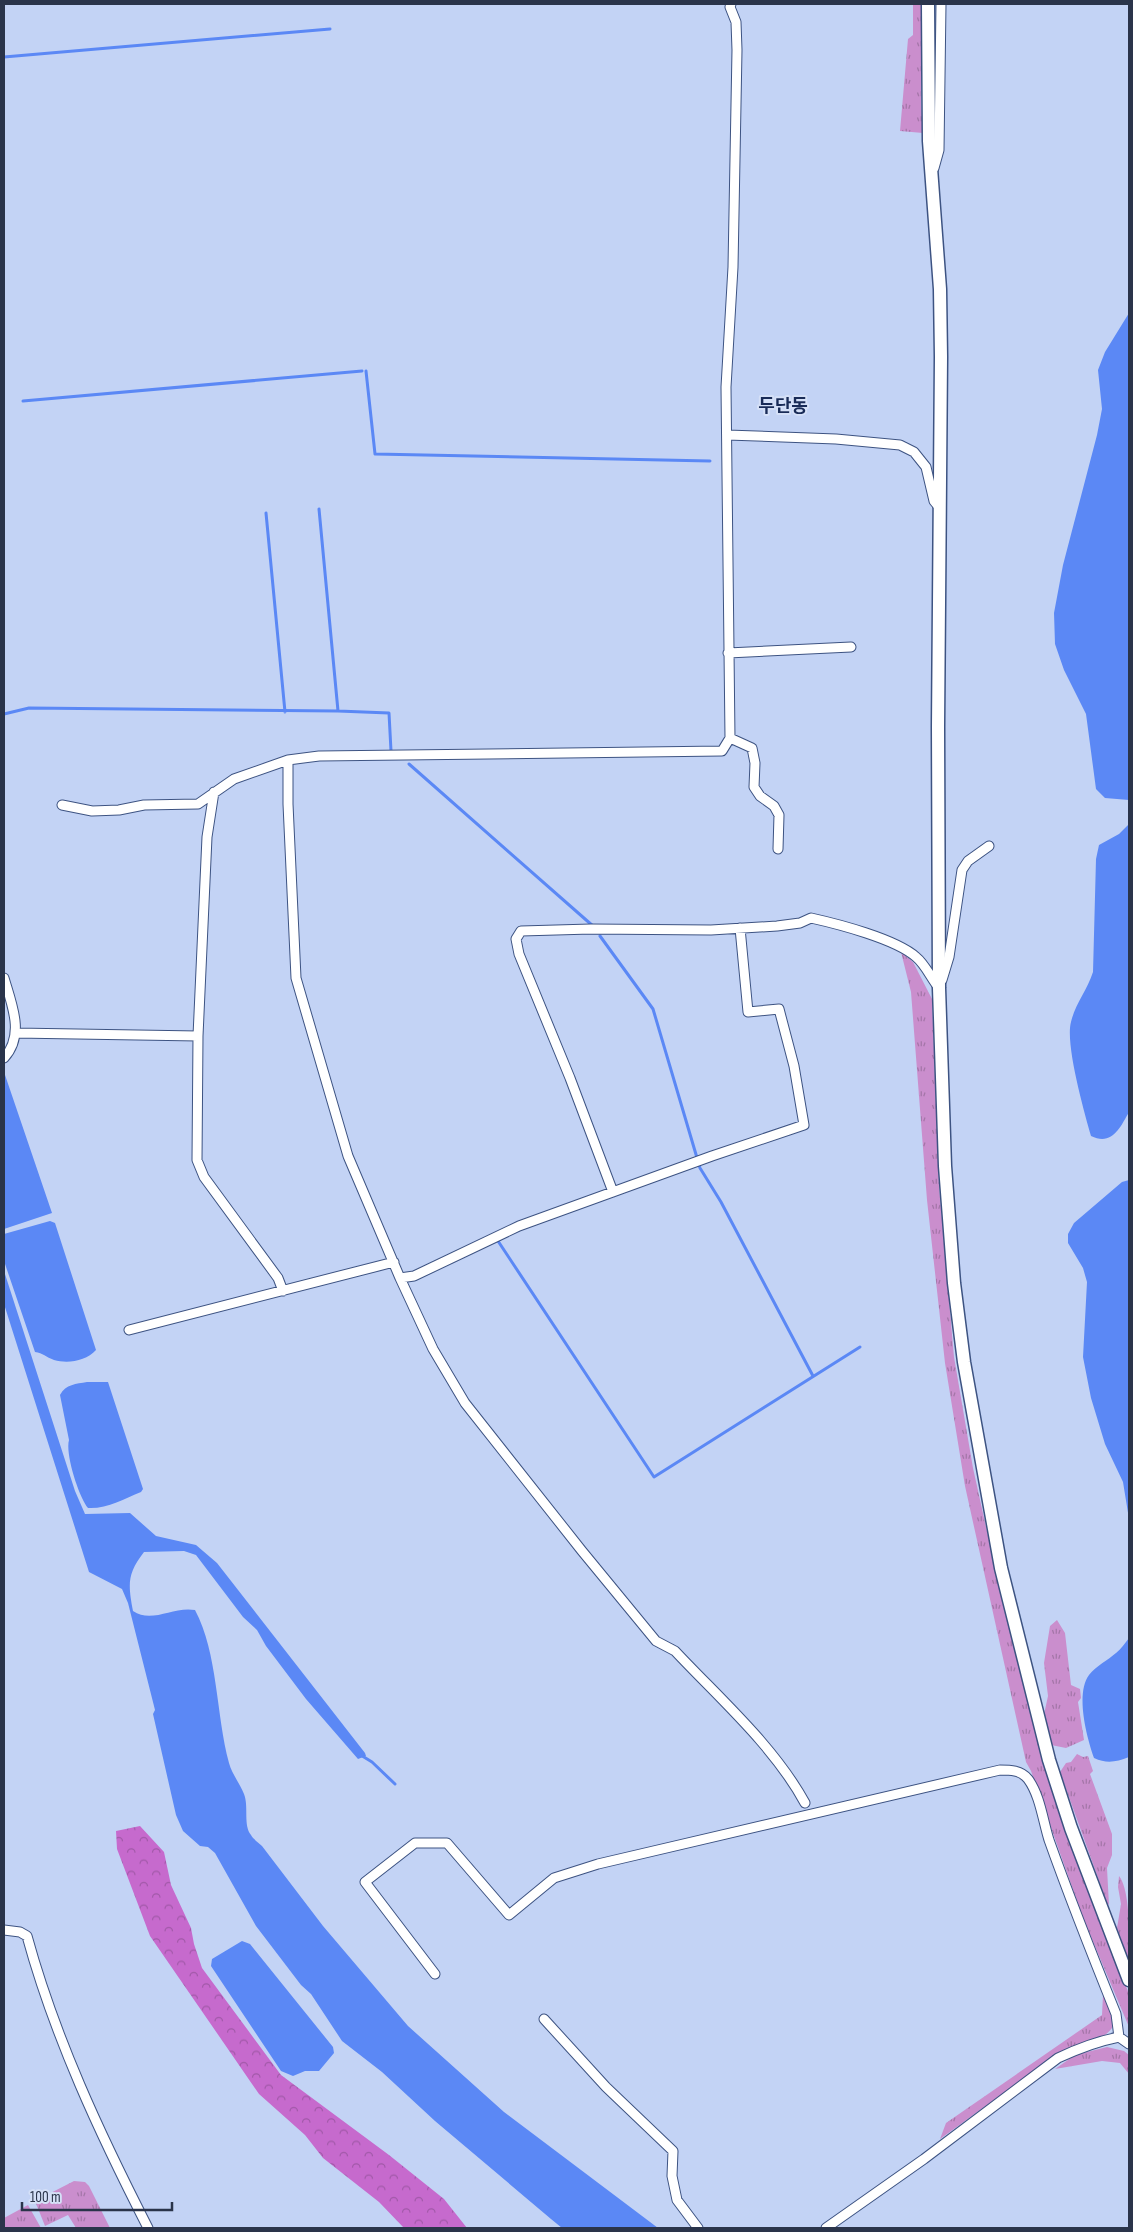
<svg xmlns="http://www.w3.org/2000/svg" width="1133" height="2232" viewBox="0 0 1133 2232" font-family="'Sofia Sans Condensed','Noto Sans KR',sans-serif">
<defs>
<pattern id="grass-tufts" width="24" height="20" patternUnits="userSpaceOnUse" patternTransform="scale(1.25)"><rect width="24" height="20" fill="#ca8ecd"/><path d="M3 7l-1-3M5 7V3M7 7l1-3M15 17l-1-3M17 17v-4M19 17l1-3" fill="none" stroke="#a475a8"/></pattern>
<pattern id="forest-crowns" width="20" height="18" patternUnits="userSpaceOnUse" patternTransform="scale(1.25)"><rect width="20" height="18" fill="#c66acd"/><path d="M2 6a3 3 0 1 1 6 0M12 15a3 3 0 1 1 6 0" fill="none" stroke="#a158a8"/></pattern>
</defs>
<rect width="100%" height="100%" fill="#c3d3f5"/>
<path fill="url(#grass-tufts)" d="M913,4H921V104L923,133L900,131L908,39L913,35Z
M901,952L913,962L932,999L939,1186L954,1357L973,1468L1005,1613L1041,1753L1070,1840L1129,1994V2027L1083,1918L1031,1771L1026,1762L965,1486L945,1363L927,1200L911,992Z
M1057,1620L1065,1633L1071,1685L1080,1689L1081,1698L1078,1702L1084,1740L1066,1748L1051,1745L1043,1719L1048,1696L1044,1663L1050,1626Z
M1077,1754L1083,1757L1088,1756L1093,1771L1090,1774L1112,1834V1855L1107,1868L1109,1905L1107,1903L1060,1772L1066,1763L1071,1762Z
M1119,1876C1131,1891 1129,1941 1129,1961L1117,1928L1121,1904L1118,1887Z
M1103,1995C1108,2004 1118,2016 1113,2026C1105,2042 1083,2040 1070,2048C1025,2076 983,2108 940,2139L946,2123L1102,2015Z
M1107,2047L1124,2051L1129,2055V2074L1120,2063L1102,2061L1055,2069L1075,2055Z
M74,2181L85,2182L89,2186L110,2228H76L68,2215L45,2226L35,2201Z
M28,2205L41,2228H4V2218Z"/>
<path fill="url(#forest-crowns)" d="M140,1826L164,1852L171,1885L191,1928L194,1944L202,1968L281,2075L389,2155L444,2199L467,2228H404L379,2202L323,2158L305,2135L259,2094L150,1936L117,1849L116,1831Z"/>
<path fill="#5b88f5" d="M1129,313V800L1105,798L1096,789L1086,714L1064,670L1055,644L1054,613L1063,565L1097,435L1102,409L1098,370L1105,352Z
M1129,824V1112C1120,1128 1112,1146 1091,1136C1084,1111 1065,1044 1071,1022C1075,1004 1087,991 1093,972L1096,859L1099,845L1119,834Z
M4,1072L52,1213L4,1229Z
M1129,1180V1519L1123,1482L1105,1444L1091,1398L1083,1357L1087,1282L1083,1268L1068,1243V1234L1074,1223L1122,1182Z
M50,1221L55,1223L96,1350C86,1361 68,1364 54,1360C46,1357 43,1353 35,1352L4,1261V1234Z
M4,1271L75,1491L85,1514L130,1513L156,1536L196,1545L217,1563L365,1753L366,1756L358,1759L306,1699L266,1646L257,1630L243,1617L196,1555L184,1551L144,1552C127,1574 128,1584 133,1611C152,1624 173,1606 195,1610C218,1653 216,1715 229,1763C232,1774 240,1784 244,1794C249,1807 243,1825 251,1835C253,1839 259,1843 262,1846L323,1926L408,2026L504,2112L658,2228H562L551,2219L435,2121L382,2072L342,2041L311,1994L301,1985L256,1926L215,1853L208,1847L200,1846L183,1831L176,1815L153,1714L155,1710L128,1603L122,1589L89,1572L4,1304Z
M87,1382H108L143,1489L141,1492C124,1499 107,1509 88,1508C79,1497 65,1454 69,1440L60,1395C66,1384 76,1384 87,1382Z
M1129,1638V1757C1116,1762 1107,1764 1094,1758C1087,1738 1075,1694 1089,1675C1096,1666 1108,1660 1116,1653C1121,1649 1125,1643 1129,1638Z
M242,1941L250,1944L333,2047L334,2053L319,2071H305L293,2076L281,2071L211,1966L212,1959Z"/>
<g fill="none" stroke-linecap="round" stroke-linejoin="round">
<path stroke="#5b88f5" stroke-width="3" d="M4,57L330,29
M366,371L375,454L710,461
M23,401L362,371
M319,509L338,711
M266,513L285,712
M4,714L29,708L338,711L389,713L391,751
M409,764L593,926
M600,936L653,1009L700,1168L721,1202L813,1376
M498,1241L654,1477L860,1347
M359,1754L372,1762L395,1784"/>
<g stroke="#3d5382" stroke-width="11">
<path id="street" d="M934,168L939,150L941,4
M727,435L836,439L900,445L914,452L926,467L934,501L939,507
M728,653L851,647
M730,738L752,748L755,763L754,787L760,796L774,806L779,815L778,849
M288,760V804L296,978L348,1156L400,1278L433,1349L465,1403L582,1551L656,1641L675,1651C719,1698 774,1746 805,1803
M214,792L207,837L198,1036L197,1160L204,1177L278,1278L283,1291
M62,805L92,811L119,810L144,805L198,804L234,779L288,760L319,756L722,751L730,738L726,387L733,267L737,50L736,22L730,7L731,4
M4,978C12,1005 25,1035 4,1058
M942,980L949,957L962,870L968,861L989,846
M16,1033L198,1036
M613,1192L570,1078L519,954L516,939L521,931L591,929L711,930L777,926L800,923L811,918C838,924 896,939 916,957C925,964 931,978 939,988
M400,1278L414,1276L519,1226L712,1156L804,1125L794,1066L779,1009L748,1012L740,928
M129,1330L394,1262
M4,1930L20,1932L27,1936C55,2038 100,2134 148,2228
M435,1974L365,1882L415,1843H447L509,1915L554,1878L598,1864L1000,1770C1010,1770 1021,1770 1028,1779C1040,1795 1043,1821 1049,1840C1070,1899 1093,1957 1116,2014L1119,2037
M544,2019L606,2087L673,2151L672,2176L677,2200L698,2228
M826,2228L924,2159L1058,2058C1077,2049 1099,2041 1119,2037L1129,2044"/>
</g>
<g stroke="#3d5382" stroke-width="15">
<path id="secondary" d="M928,4L929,141L940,289L941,357L938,727L939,988L945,1166L954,1283L964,1362L1001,1568L1049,1760L1071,1828L1129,1980"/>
</g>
<use href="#street" stroke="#fff" stroke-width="9"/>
<use href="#secondary" stroke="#fff" stroke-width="12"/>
</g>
<g text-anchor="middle" stroke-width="4" stroke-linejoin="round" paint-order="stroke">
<g font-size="18" font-weight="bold" fill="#192b57" stroke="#d5e0f7">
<text x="783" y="412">두단동</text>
</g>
</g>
<rect width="1133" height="2232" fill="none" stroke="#2a344a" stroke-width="10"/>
<path d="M22 2202v8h150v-8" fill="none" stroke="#2a344a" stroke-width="2.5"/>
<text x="30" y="2202" font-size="15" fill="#2a344a" stroke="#d5e0f7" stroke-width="4" paint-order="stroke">100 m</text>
</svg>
